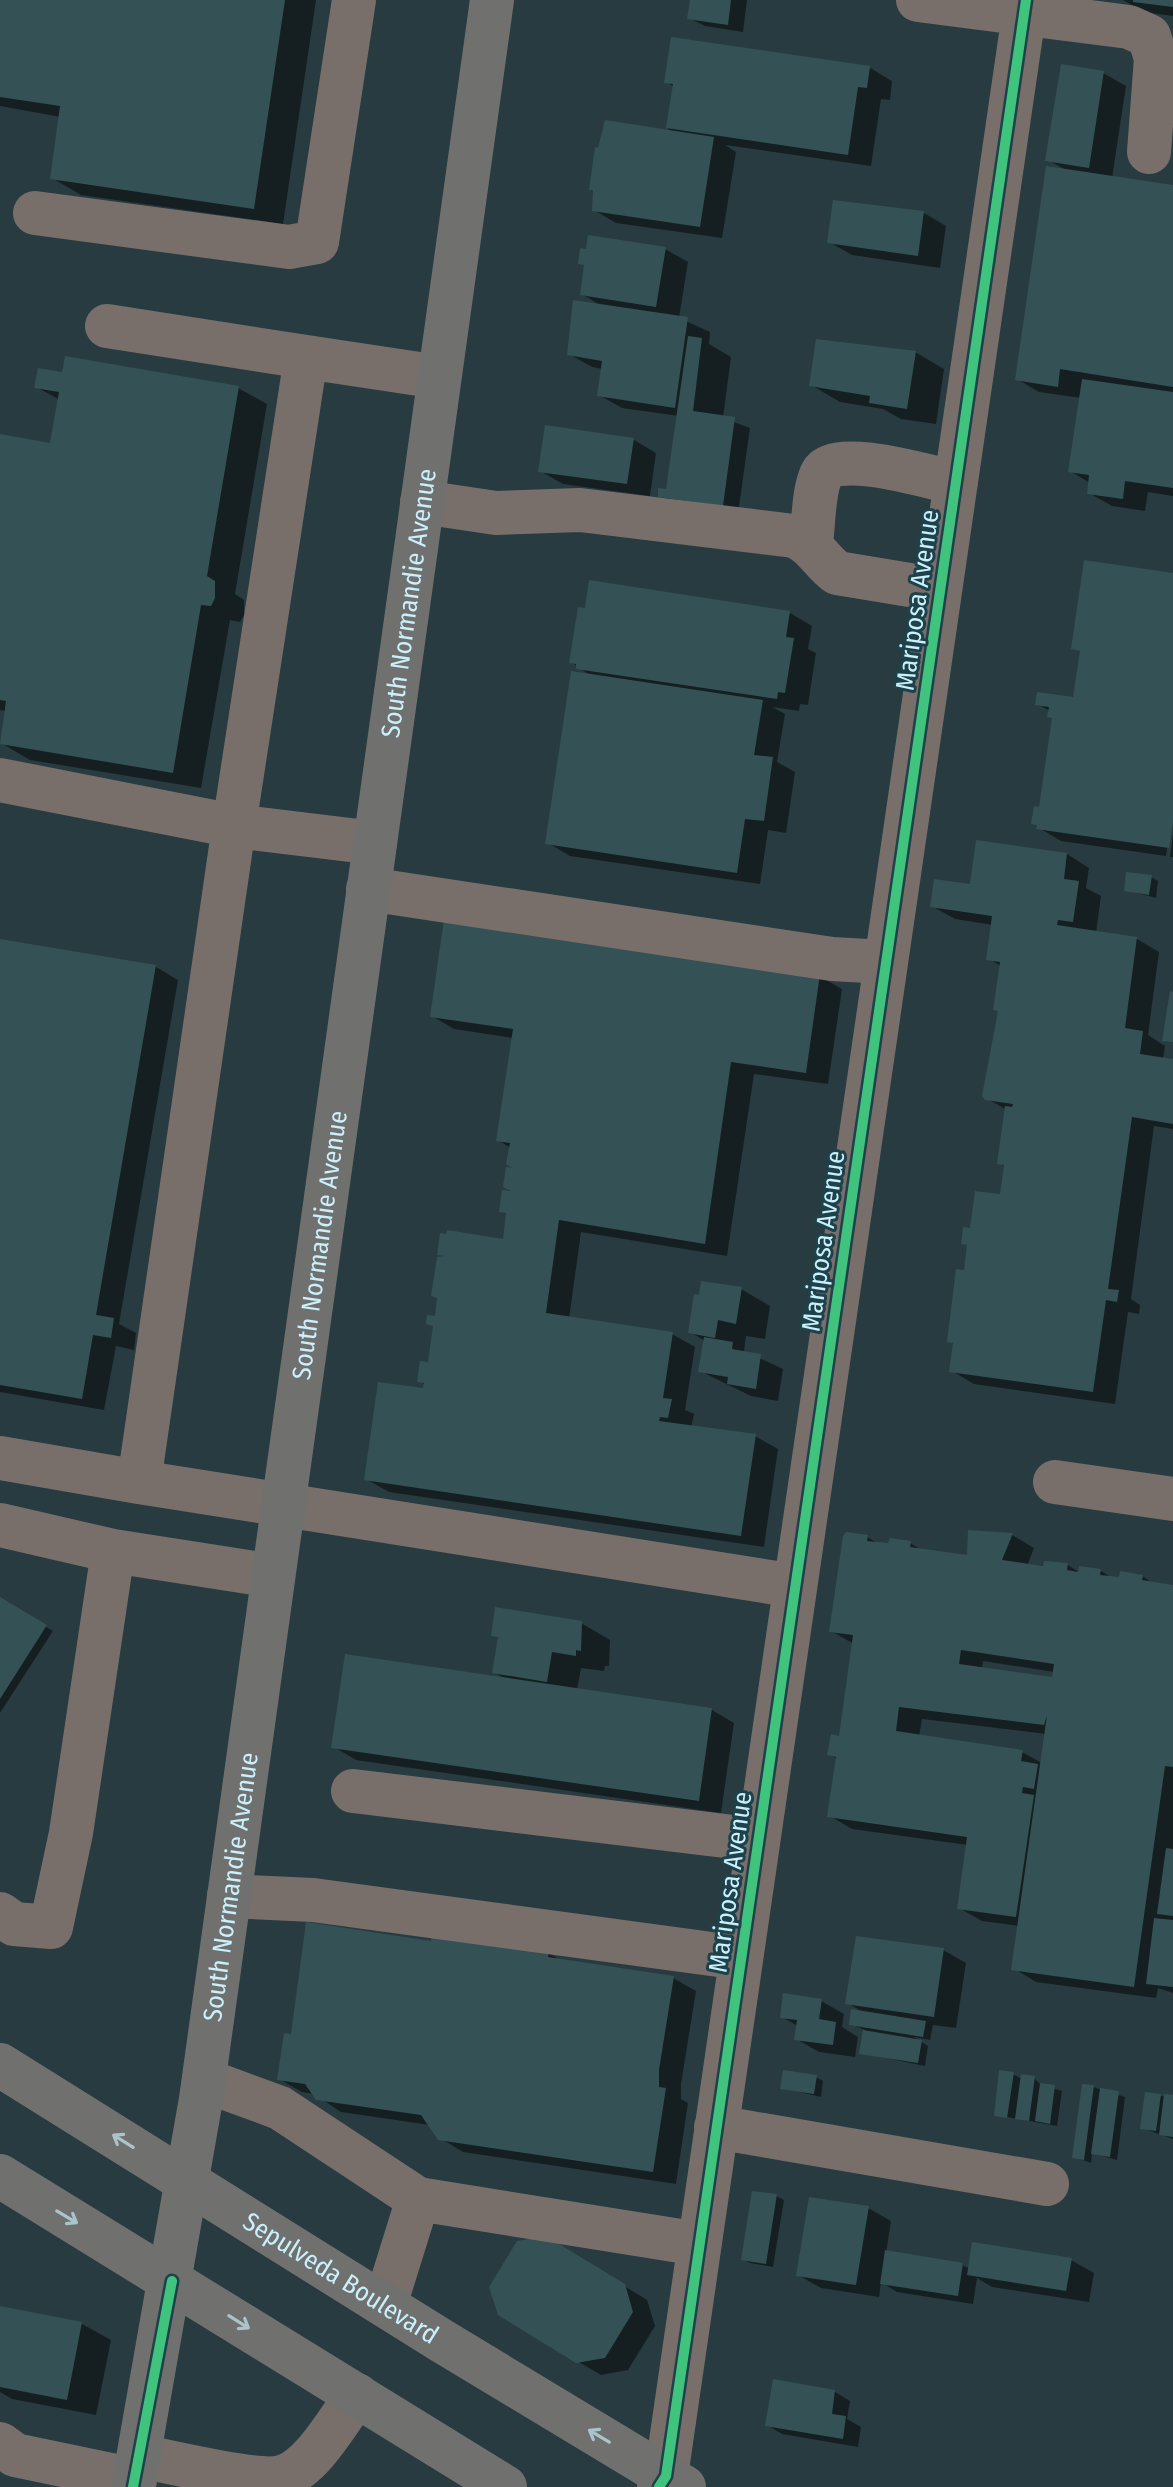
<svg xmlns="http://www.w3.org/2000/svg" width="1173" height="2487" viewBox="0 0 1173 2487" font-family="'Fira Sans Condensed',sans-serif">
<rect width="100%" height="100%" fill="#283b40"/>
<path fill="#0007" fill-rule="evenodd" d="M0,0H316L283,224L81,195L52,178L61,117L0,106Z
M692,0H747L743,32L705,26L689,18Z
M1123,0H1173V16L1144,12Z
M870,68L892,81L890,100L881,99L871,166L725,145L736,152L722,238L616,223L594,210L668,132L675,87L666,82Z
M1103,73L1126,86L1112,178L1173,187V496L1148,492L1145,511L1112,506L1089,493L1090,483L1070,471L1081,398L1039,392L1017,379L1066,170L1048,160Z
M835,203L924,213L946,226L940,268L852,255L829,242Z
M665,249L688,262L679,318L710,332L709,344L731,357L723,418L750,428L738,514L675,505L660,496L668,491L679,416L622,408L599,395L603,369L592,367L569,354L603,307L582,294L586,266L580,263Z
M915,352L944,369L936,424L901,419L883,409L840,402L811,385Z
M63,374L238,388L267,404L235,594L244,600V615L240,622L230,620L201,788L30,760L1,743L6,711L0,710V436L52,445L60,400L36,387Z
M547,427L634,440L656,453L650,496L563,484L540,471Z
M1173,575V806L1166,856L1061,841L1039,828L1054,719L1050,711L1037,704L1075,699L1082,652L1073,648Z
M790,613L812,626L808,649L816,653L808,705L800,704L799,711L772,707L785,714L777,762L795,772L786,833L768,830L760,884L570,856L548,843L591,676L571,662Z
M1173,834V857H1170Z
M1067,854L1089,868L1086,888L1101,896L1096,933L1137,939L1159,952L1148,1035L1165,1046L1163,1059L1173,1061V1129L1154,1126L1131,1299L1140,1305L1139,1314L1128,1312L1115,1404L974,1384L952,1371L955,1344L949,1341L969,1246L963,1243L1002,1196L1006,1167L999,1163L1007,1110L986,1098L1000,1012L1001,966L989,959L993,925L955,919L932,906L972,886Z
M1151,877L1158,881L1156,898L1126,890Z
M0,941L156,967L178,980L119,1324L136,1333L134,1350L116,1346L104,1410L0,1392Z
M819,976L842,989L828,1084L754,1074L727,1256L581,1232L569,1319L672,1334L695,1347L685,1410L694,1414L691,1428L755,1436L778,1449L764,1547L389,1492L366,1479L425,1390L426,1385L419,1381L429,1365L446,1258L439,1254L505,1241L508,1215L501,1211L504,1192L512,1190L522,1171L511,1148L498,1140L513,1038L454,1029L432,1016Z
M741,1289L770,1306L765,1339L746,1336L744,1351L783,1369L778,1401L751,1396L700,1371L705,1341L690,1332Z
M1012,1535L1034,1548L1027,1566L1068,1565L1080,1573L1101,1571L1114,1579L1142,1576L1156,1585L1173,1587V1993L1158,1988L1156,1998L1036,1982L1013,1968L1019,1926L982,1921L959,1908L968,1845L852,1829L830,1816L837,1759L829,1754L840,1738L854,1644L831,1631L867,1537L881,1545L910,1543L924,1551L969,1557ZM983,1661L1054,1672V1680L982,1669ZM922,1719L1046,1734L1042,1763L1022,1752L919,1737Z
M0,1599L53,1631L0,1713Z
M581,1623L610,1640L609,1666H605L604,1671L581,1668L577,1690L712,1710L734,1723L721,1813L356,1760L334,1747L507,1680L494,1672L500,1638L493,1634Z
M433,1943L548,1953L562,1961L673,1978L696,1991L681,2084V2099L688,2103L676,2184L463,2152L440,2138L430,2125L341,2112L314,2094L302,2092L279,2079L293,2036Z
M943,1950L966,1963L956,2028L933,2025L930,2040L914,2037L928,2046L925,2066L861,2053L865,2030L851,2024L864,2013L848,2003Z
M821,2001L844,2014L842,2027L858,2037L855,2057L819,2052L796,2039L798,2026L782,2017Z
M1013,2074L1022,2079L1034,2078L1041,2085L1062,2091L1057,2126L996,2115Z
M816,2077L823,2081L821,2097L782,2088Z
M1093,2087L1125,2097L1117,2160L1092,2153L1091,2163L1074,2157Z
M1160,2096L1173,2097V2139L1142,2128Z
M776,2196L784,2200L773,2267L750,2263L743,2259Z
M868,2208L891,2221L886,2253L962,2265L970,2269L1071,2260L1094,2273L1089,2302L992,2287L977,2278L973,2304L897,2292L881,2282L879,2297L821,2288L798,2275Z
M569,2252L647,2300L655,2326L628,2370L601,2375L577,2361Z
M0,2308L82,2324L111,2340L96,2415L12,2399L0,2392Z
M775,2381L835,2392L850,2401L847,2419L861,2427L858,2447L782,2434L767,2425Z"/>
<path fill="#345256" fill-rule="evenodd" d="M0,0H285L254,209L50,179L60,106L0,97Z
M690,0H731L728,25L687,19Z
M1133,0H1173V7L1133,2Z
M671,37L870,66L867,88L858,87L848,155L666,128L673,84L664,83Z
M1061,64L1104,71L1089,168L1045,161Z
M605,120L714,137L700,227L592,211L593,190H589L595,147L598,148Z
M1046,166L1173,185V387L1060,369L1058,387L1015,380Z
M833,200L924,211L918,256L827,243Z
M588,235L666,247L656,307L580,295L584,265L578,264L580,248L586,249Z
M573,300L688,317L675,408L597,396L602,361L567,355Z
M688,336L702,338L693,411L735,417L723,506L658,497V488L666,489Z
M816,339L916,351L907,409L869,403L870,396L809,386Z
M65,356L239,386L207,576L215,581V598L211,606L201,605L173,773L0,744L6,701L0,700V434L50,443L59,392L34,388L38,368L62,372Z
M1082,379L1173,392V488L1125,481L1123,499L1087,494L1089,475L1068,472Z
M545,425L634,438L627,484L538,472Z
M1084,560L1173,573V821L1169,848L1036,829L1037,825L1031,824L1034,806L1039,807L1052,718L1047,717L1049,707L1035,705L1037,692L1073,697L1080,651L1071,649Z
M589,580L790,611L786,637L794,638L785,693L778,692L777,699L576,669V664L569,663L578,607L585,608Z
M571,671L763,700L754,755L773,757L764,821L745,819L737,873L545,844Z
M976,840L1067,853L1064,879L1079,881L1073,922L1058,920L1057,925L1137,937L1125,1028L1143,1031L1140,1054L1173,1059V1124L1132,1117L1108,1289L1119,1290L1117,1302L1106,1300L1093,1392L949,1372L953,1343L947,1342L956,1269L964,1270L967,1245L961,1244L963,1227L970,1228L975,1191L1000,1194L1004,1165L997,1164L1005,1106L1012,1107L1013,1104L985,1100L982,1096L998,1011L993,1010L1000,962L986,960L992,916L930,907L934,879L970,884Z
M1126,872L1152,875L1149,895L1124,891Z
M444,919L820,974L806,1073L731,1062L705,1244L559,1220L546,1313L673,1332L663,1398L672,1399L668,1418L660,1417L659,1421L756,1434L741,1536L364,1480L378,1382L423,1388L424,1383L417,1382L420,1361L428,1362L433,1326L426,1324L427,1315L435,1316L437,1298L431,1296L437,1257L444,1256L437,1255L440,1233L446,1234L447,1230L503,1239L506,1213L499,1212L502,1190L511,1191L503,1187L506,1167L513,1168L506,1164L510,1143L496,1141L513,1029L430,1017Z
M0,939L156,965L96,1315L114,1318L111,1338L93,1335L82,1399L0,1385Z
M1170,991L1173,992V1042L1162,1041Z
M701,1281L742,1287L736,1324L718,1320L715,1338L688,1333L694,1294L699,1295Z
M704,1337L733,1342L732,1349L761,1354L756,1389L727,1384L728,1377L698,1372Z
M968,1530L1013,1533L1002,1560L1043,1566L1044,1561L1068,1563L1067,1570L1078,1572L1079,1566L1101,1569L1100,1575L1119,1577L1120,1571L1143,1575L1142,1580L1173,1585V1767L1165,1766L1134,1987L1011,1970L1047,1715L1044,1725L899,1707L896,1731L1023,1750L1021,1761L1038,1764L1034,1789L1023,1787L1022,1793L1034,1795L1016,1917L957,1909L967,1837L827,1817L836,1757L827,1755L831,1734L839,1736L853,1635L829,1632L843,1536L846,1532L868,1535L867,1541L888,1543L890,1538L911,1541L910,1547L967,1555ZM961,1650L1054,1664L1052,1677L959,1664Z
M0,1597L47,1625L0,1699Z
M495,1607L582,1621L581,1651L576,1650V1656L552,1652L547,1682L492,1673L498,1637L491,1636Z
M345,1654L712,1708L699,1801L331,1748Z
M1166,1848L1173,1849V1916L1157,1914Z
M1154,1918L1173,1920V1987L1146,1984Z
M306,1922L431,1941L432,1933L549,1951L548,1957L674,1976L659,2070V2087L666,2088L653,2172L438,2140L421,2115L316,2100L305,2084L277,2080L284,2033L291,2034Z
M856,1936L944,1948L934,2017L845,2004Z
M783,1993L822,1999L819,2019L836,2022L833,2045L794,2040L797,2020L780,2018Z
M851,2009L926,2021L923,2037L849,2025Z
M863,2030L922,2040L918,2063L859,2054Z
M783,2070L817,2075L814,2094L780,2089Z
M999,2070L1014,2072L1007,2118L994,2116Z
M1021,2074L1035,2076L1029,2121L1015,2119Z
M1040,2083L1055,2085L1050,2124L1035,2121Z
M1082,2084L1094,2085L1084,2160L1072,2158Z
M1100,2088L1119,2091L1110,2157L1091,2154Z
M1145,2092L1161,2094L1156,2131L1140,2129Z
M1164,2094L1173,2095V2137L1159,2135Z
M752,2191L777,2194L766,2264L741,2260Z
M809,2197L869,2206L856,2285L796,2276Z
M546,2236L625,2284L633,2312L605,2358L576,2363L498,2315L489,2287L517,2241Z
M972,2242L1072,2258L1066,2291L967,2275Z
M885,2250L963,2263L958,2296L880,2284Z
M0,2306L82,2322L67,2400L0,2387Z
M773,2379L835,2390L832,2414L846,2416L843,2439L765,2426Z"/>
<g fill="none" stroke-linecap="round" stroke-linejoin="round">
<path stroke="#786f6b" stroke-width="44" d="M918,0L1129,27L1149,36L1156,58L1149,152
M35,213L289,247L317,242L354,0
M107,326L306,357L234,826L375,843
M306,357L439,377
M422,502L496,513L580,510L794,536C814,544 820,560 837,573L940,590
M811,543C814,522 813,494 821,475C832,447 932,478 956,483
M0,780L234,826L139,1482L795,1586
M368,889L832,959L886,962
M0,1458L139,1482
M1055,1482L1173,1499
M0,1525L113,1551
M353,1791L758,1840
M229,1896L313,1900L741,1958
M0,1914L14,1924L51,1927L71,1833L113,1551L273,1576
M204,2080L280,2108L418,2199
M716,2127L1047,2184
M385,2305L418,2199L699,2244
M0,2444L15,2455L135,2480
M139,2456C169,2461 257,2484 282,2477C312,2469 339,2419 357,2395
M659,2487L666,2476L1026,0"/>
<g stroke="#70716f" stroke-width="44">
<path id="s1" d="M0,2065L442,2341L684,2487"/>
<path d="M0,2176L505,2487"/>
<path id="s2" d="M133,2487L201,2099L492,0"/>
</g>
<g stroke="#1e414a" stroke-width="15">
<path id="cycleway" d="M133,2487L172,2281
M659,2487L666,2476L1026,0"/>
</g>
<use href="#cycleway" stroke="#40c37c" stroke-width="10"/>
</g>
<defs><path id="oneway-shaft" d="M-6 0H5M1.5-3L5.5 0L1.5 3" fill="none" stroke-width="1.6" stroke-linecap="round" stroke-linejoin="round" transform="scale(2)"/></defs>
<g stroke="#aac4cb">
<use href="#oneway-shaft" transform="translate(123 2141) rotate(-148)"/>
<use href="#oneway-shaft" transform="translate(67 2217) rotate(31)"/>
<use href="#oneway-shaft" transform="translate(239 2322) rotate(32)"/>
<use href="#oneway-shaft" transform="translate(599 2436) rotate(-149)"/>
</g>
<g text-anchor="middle" stroke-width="6" stroke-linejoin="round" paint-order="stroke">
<g font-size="26" fill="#c9f0fc" stroke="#1e414a">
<text transform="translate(917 600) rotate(-82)" y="9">Mariposa Avenue</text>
<text dy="9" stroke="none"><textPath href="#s2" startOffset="1904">South Normandie Avenue</textPath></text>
<text transform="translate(823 1241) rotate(-82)" y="9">Mariposa Avenue</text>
<text dy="9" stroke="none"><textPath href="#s2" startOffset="1256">South Normandie Avenue</textPath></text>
<text transform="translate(730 1882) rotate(-82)" y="9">Mariposa Avenue</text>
<text dy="9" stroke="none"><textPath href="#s2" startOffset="608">South Normandie Avenue</textPath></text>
<text dy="9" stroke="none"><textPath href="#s1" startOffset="402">Sepulveda Boulevard</textPath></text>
</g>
</g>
</svg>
